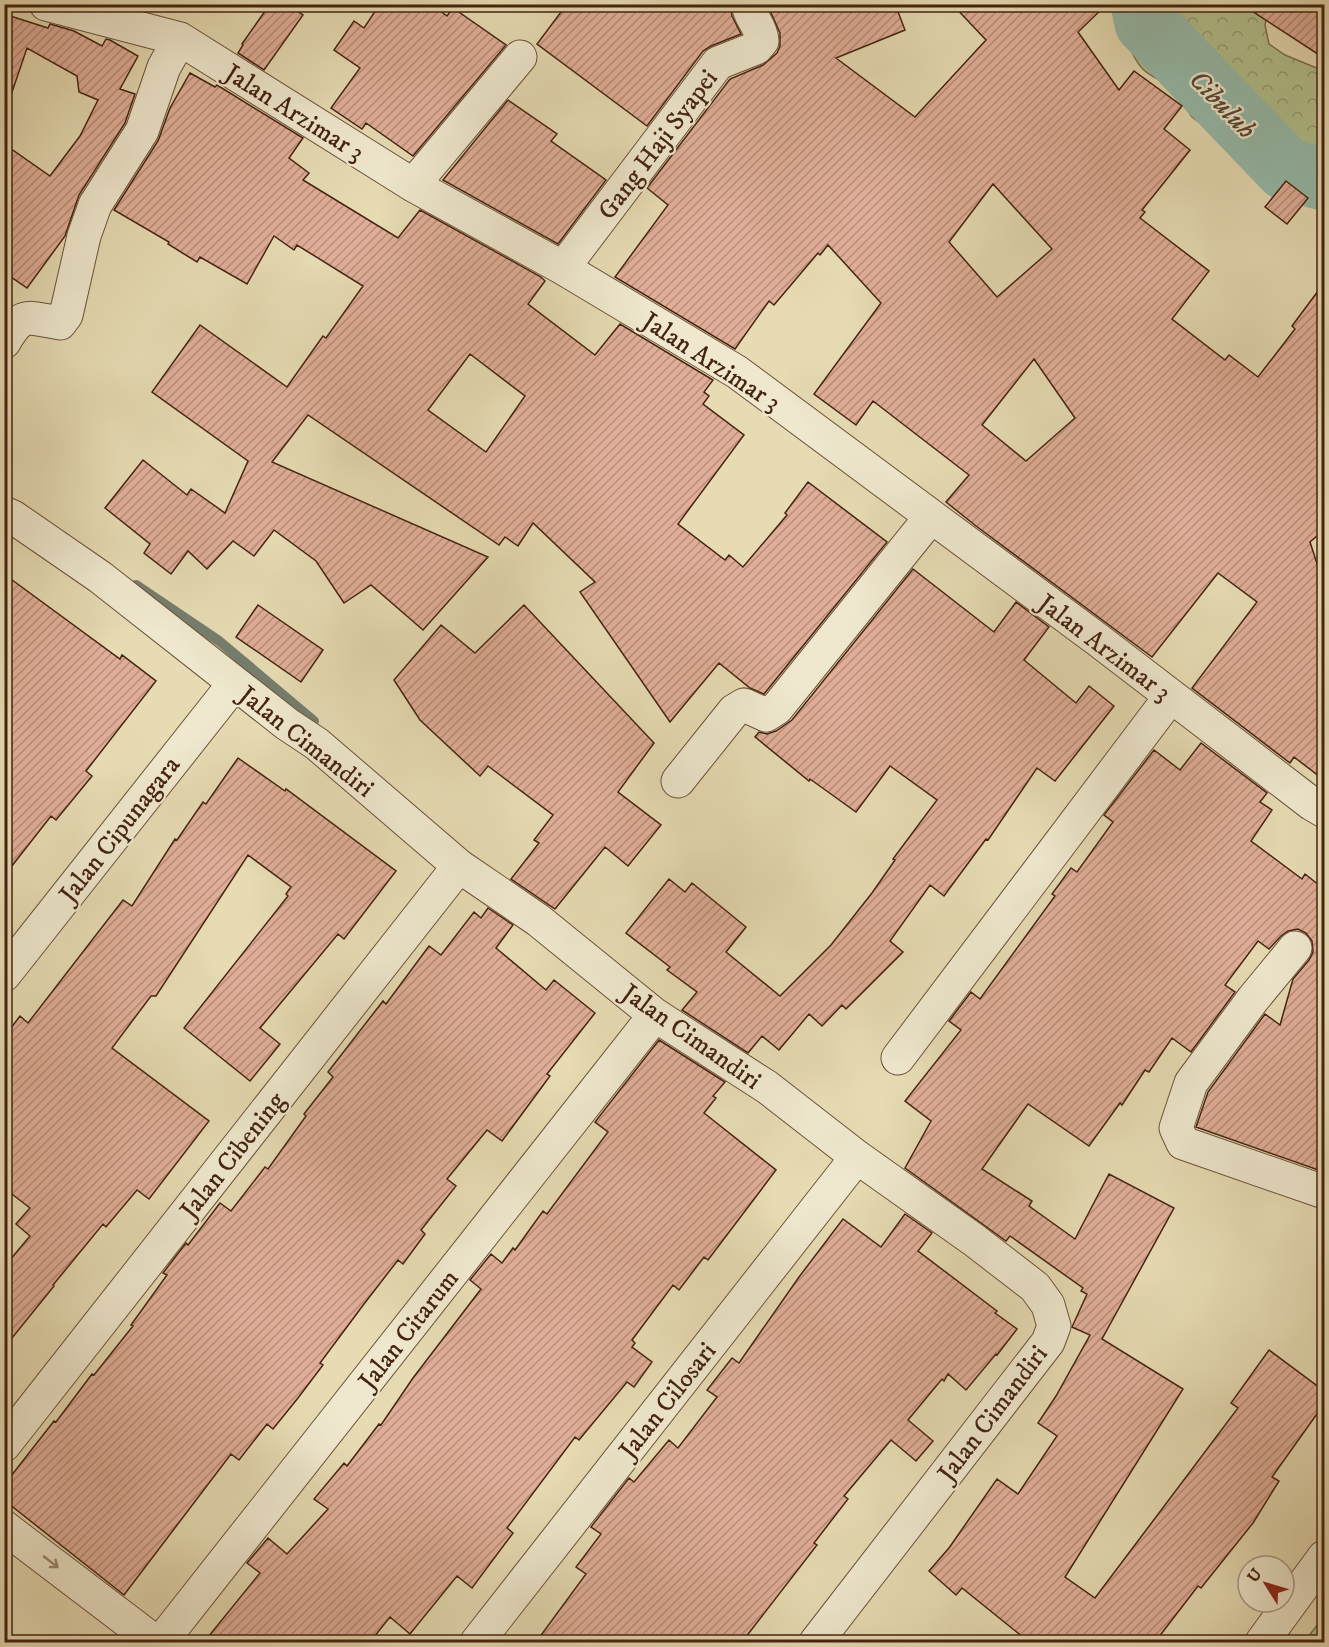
<svg xmlns="http://www.w3.org/2000/svg" width="1329" height="1647" viewBox="0 0 1329 1647" font-family="'IM FELL DW Pica',serif">
<defs>
<pattern id="grass-tufts" width="24" height="20" patternUnits="userSpaceOnUse" patternTransform="scale(1.5)"><rect width="24" height="20" fill="#b2c18e"/><path d="M3 7l-1-3M5 7V3M7 7l1-3M15 17l-1-3M17 17v-4M19 17l1-3" fill="none" stroke="#939c73"/></pattern>
<pattern id="forest-crowns" width="20" height="18" patternUnits="userSpaceOnUse" patternTransform="scale(1.5)"><rect width="20" height="18" fill="#b2c18e"/><path d="M2 6a3 3 0 1 1 6 0M12 15a3 3 0 1 1 6 0" fill="none" stroke="#939c73"/></pattern>
<pattern id="building-hatch" width="6" height="6" patternUnits="userSpaceOnUse" patternTransform="scale(1.5)"><rect width="6" height="6" fill="#e0ae98"/><path d="M-1 1l2-2M0 6l6-6M5 7l2-2" fill="none" stroke="#b78d7b"/></pattern>
</defs>
<rect width="100%" height="100%" fill="#e6dbb3"/>
<filter id="stains"><feTurbulence type="fractalNoise" baseFrequency=".00333" numOctaves="4"/><feColorMatrix values="0 0 0 0 .2 0 0 0 0 .09 0 0 0 0 .02 0 0 0 .5 -.17"/></filter>
<radialGradient id="worn" r=".72"><stop offset=".6" stop-color="#630" stop-opacity="0"/><stop offset="1" stop-color="#630" stop-opacity=".3"/></radialGradient>
<path fill="url(#grass-tufts)" stroke="#7c7250" stroke-width="1.5" d="M1322,1619L1324,1621V1642H1304Z"/>
<path fill="url(#forest-crowns)" stroke="#7c7250" stroke-width="1.5" d="M1157,5H1269L1265,25L1269,44L1285,55L1324,71V185L1269,170L1236,150L1192,117L1170,83C1143,76 1137,65 1126,40L1158,15Z"/>
<g fill="none" stroke-linecap="round" stroke-linejoin="round">
<path stroke="#767e6d" stroke-width="10" d="M136,585L219,641L314,721"/>
<path stroke="#96bbab" stroke-width="63" d="M1142,4L1146,23L1286,169L1324,179"/>
</g>
<path fill="url(#building-hatch)" stroke="#452311" stroke-width="1.5" fill-rule="evenodd" d="M270,4H287L303,15L264,70L238,53L243,45L242,44Z
M380,4H431L447,16L453,8L506,45L413,156L366,123L362,129L331,108L360,68L334,50L354,21L364,28Z
M567,4H730L732,16L741,34L711,46L703,51L647,126L537,44Z
M767,4H895L905,30L836,58L915,117L986,40L952,4H1107L1078,32L1119,90L1134,71L1182,106L1164,129L1190,150L1142,210L1145,212L1140,218L1209,271L1172,319L1225,360L1229,355L1258,377L1295,329L1292,326L1324,283V530L1310,542L1324,585V780L1294,757L1290,763L1192,688L1257,602L1218,573L1152,657L976,526L946,502L969,475L873,401L856,425L814,394L881,303L828,245L820,255L818,253L774,305L769,301L735,349L615,277L668,205L647,188L730,79L763,65L777,53L780,46V33ZM993,184L1052,249L997,297L949,242ZM1034,359L1075,418L1026,461L982,425Z
M1241,4H1324V58Z
M4,14L48,28L50,24L74,31L102,46L106,39L110,40L138,56L120,89L135,94L125,123L79,195L65,236L27,288L4,272V144L50,176L80,136L98,100L79,92L77,76L27,48L9,101L4,100Z
M190,73L215,87L217,85L303,138L289,158L309,173L303,180L398,238L420,210L541,277L545,281L528,304L595,355L620,324L713,380L704,392L709,396L703,404L744,435L678,524L725,560L729,555L743,567L787,515L785,513L808,482L887,542L764,694L750,688L719,663L670,722L580,592L595,582L533,523L518,546L505,537L499,545L308,415L272,462L488,557L423,630L371,585L344,603L316,561L274,530L254,556L233,541L207,569L188,551L171,574L144,553L150,544L105,508L143,460L187,495L191,489L225,513L248,461L152,392L200,325L287,387L323,336L326,338L363,286L297,245L294,250L274,236L247,284L200,257L197,262L168,244L169,242L114,210L158,141L170,108ZM470,354L525,396L486,452L428,410Z
M508,100L557,134L551,141L606,180L558,244L443,180Z
M1286,181L1308,198L1287,224L1265,207Z
M913,569L994,632L1016,602L1049,627L1024,660L1076,703L1089,686L1114,706L1055,781L1037,768L988,840L986,839L944,896L930,885L890,941L903,952L846,1009L842,1005L822,1026L809,1014L779,1050L762,1036L748,1053L682,1010L697,992L667,970L670,967L626,933L669,879L685,892L692,883L746,927L726,952L780,996L831,945L872,893L895,860L893,859L937,800L890,766L856,812L810,779L809,781L755,737L759,732L767,734L776,731L792,720Z
M4,574L120,659L122,655L156,681L86,771L92,776L56,820L51,816L4,876Z
M258,605L323,650L301,682L236,637Z
M524,605L654,743L618,792L661,825L628,866L605,847L555,909L511,879L539,843L534,840L553,815L488,766L480,776L420,720L394,680L441,625L475,653Z
M1201,743L1267,793L1260,802L1272,810L1251,841L1302,879L1305,874L1324,889V1172L1196,1127L1208,1092L1265,1014L1280,1025L1293,979L1309,960L1313,952L1312,941L1306,933L1298,929L1288,931L1281,936L1269,949L1258,941L1225,985L1235,992L1191,1052L1172,1038L1149,1072L1145,1070L1122,1105L1120,1103L1089,1146L1028,1104L982,1169L1032,1201L1029,1206L1075,1239L1109,1174L1174,1208L1102,1339L1183,1389L1065,1577L1095,1598L1238,1408L1231,1403L1269,1350L1324,1391V1404L1272,1477L1279,1481L1253,1523L1201,1588L1198,1586L1155,1642H1029L962,1588L956,1595L929,1571L949,1548L997,1479L1018,1494L1057,1436L1038,1423L1056,1396L1090,1335L1072,1327L1087,1294L1081,1291L1083,1288L1010,1236L1006,1241L905,1168L931,1121L905,1101L961,1030L949,1021L971,992L980,999L1055,896L1052,894L1071,868L1077,872L1113,822L1104,815L1154,750L1180,770Z
M238,758L285,791L286,789L396,871L344,939L338,934L260,1028L280,1044L250,1081L184,1028L288,896L286,894L291,887L248,855L156,996H151L112,1048L209,1121L149,1199L137,1190L106,1227L103,1224L53,1285L54,1286L4,1348V1267L30,1236L16,1224L30,1208L4,1188V1037L20,1016L28,1023L123,900L132,906L175,839L177,840L203,802L206,804Z
M488,908L513,925L496,948L546,990L554,980L595,1013L547,1074L550,1076L502,1141L487,1130L447,1179L456,1186L421,1230L425,1234L403,1264L398,1260L364,1304L320,1363L323,1365L298,1398L273,1429L267,1424L239,1460L231,1454L124,1595L4,1500V1485L54,1421L56,1422L92,1374L94,1375L133,1326L131,1325L167,1275L163,1273L186,1243L188,1245L220,1203L231,1211L265,1167L268,1169L306,1116L304,1114L333,1077L328,1072L383,1001L386,1004L429,946L441,955L474,912L481,918Z
M659,1040L725,1082L713,1096L716,1098L704,1113L776,1170L708,1260L704,1257L679,1290L673,1285L632,1340L635,1343L632,1347L652,1362L634,1387L627,1382L579,1440L575,1437L507,1528L513,1533L472,1588L457,1576L410,1634L390,1617L370,1642H204L260,1573L247,1563L268,1538L287,1554L328,1509L314,1499L344,1463L347,1466L379,1424L381,1425L413,1378L481,1289L470,1280L491,1254L502,1263L513,1248L515,1250L543,1211L547,1214L608,1132L595,1122Z
M905,1214L932,1233L918,1251L997,1311L995,1313L1017,1329L997,1355L996,1354L966,1390L948,1374L944,1381L942,1379L908,1420L933,1441L916,1461L891,1440L844,1496L848,1499L814,1543L817,1545L742,1642H536L586,1574L576,1567L601,1534L591,1527L629,1478L634,1482L669,1440L678,1448L717,1397L707,1390L732,1358L739,1363L799,1277L843,1219L881,1247Z"/>
<g fill="none" stroke-linecap="round" stroke-linejoin="round">
<g stroke="#6d513a" stroke-width="35">
<path id="minor" d="M46,4L180,39L413,185L563,268L737,372L1098,640L1312,804L1324,811
M413,185L520,57
M563,268L718,63L756,48L762,41C761,25 750,19 748,4
M4,342C23,310 27,318 60,323L66,315L84,236L95,205L142,131L164,67L180,39
M4,513L13,517L100,577L287,724L317,744L459,866L538,920L655,1015L767,1087L857,1157L974,1240L1035,1287L1048,1305L1054,1326L1048,1342L816,1642
M678,781L734,711L744,705L766,715L777,708L931,517
M1295,948L1253,999L1191,1083L1176,1128L1183,1143L1324,1192
M4,975L234,684
M898,1058L1171,696
M4,1445L459,866
M4,1527L155,1642
M161,1642L655,1015
M477,1642L857,1157
M1262,1642L1324,1557"/>
</g>
<use href="#minor" stroke="#efe8ce" stroke-width="33"/>
</g>
<defs><path id="oneway-shaft" d="M-6 0H5M1.5-3L5.5 0L1.5 3" fill="none" stroke-width="1.6" stroke-linecap="round" stroke-linejoin="round" transform="scale(1.5)"/></defs>
<use stroke="#9a8670" href="#oneway-shaft" transform="translate(51 1562) rotate(38)"/>
<g text-anchor="middle" stroke-width="4.5" stroke-linejoin="round" paint-order="stroke">
<g font-size="26" fill="#452311" stroke="#efe8ce">
<text transform="translate(295 112) rotate(32)" y="9">Jalan Arzimar 3</text>
<text transform="translate(657 144) rotate(-53)" y="9">Gang Haji Syapei</text>
<text transform="translate(712 361) rotate(33)" y="9">Jalan Arzimar 3</text>
<text transform="translate(1105 647) rotate(37)" y="9">Jalan Arzimar 3</text>
<text transform="translate(307 741) rotate(38)" y="9">Jalan Cimandiri</text>
<text transform="translate(119 829) rotate(-52)" y="9">Jalan Cipunagara</text>
<text transform="translate(692 1036) rotate(35)" y="9">Jalan Cimandiri</text>
<text transform="translate(232 1155) rotate(-52)" y="9">Jalan Cibening</text>
<text transform="translate(408 1329) rotate(-52)" y="9">Jalan Citarum</text>
<text transform="translate(667 1400) rotate(-52)" y="9">Jalan Cilosari</text>
<text transform="translate(992 1413) rotate(-53)" y="9">Jalan Cimandiri</text>
</g>
<g font-size="27" font-style="italic" fill="#594938" stroke="#efe8ce">
<text transform="translate(1223 104) rotate(46)" y="9">Cibuluh</text>
</g>
</g>
<rect width="1329" height="1647" fill="none" stroke="#e6dbb3" stroke-width="24"/>
<rect x="6" y="6" width="1317" height="1635" fill="none" stroke="#452311" stroke-width="3"/>
<rect x="12" y="12" width="1305" height="1623" fill="none" stroke="#452311" stroke-width="1.5"/>
<g transform="translate(1266 1584) rotate(307)"><circle r="28" fill="#efe8ce" stroke="#ab9982" stroke-width="1.5"/>
<path d="M0-4.5L10 22L0 15L-10 22Z" fill="#8f2418"/>
<text y="-9" font-size="16" font-weight="bold" text-anchor="middle" fill="#452311">U</text>
</g>
<rect width="100%" height="100%" filter="url(#stains)"/>
<rect width="100%" height="100%" fill="url(#worn)"/>
</svg>
